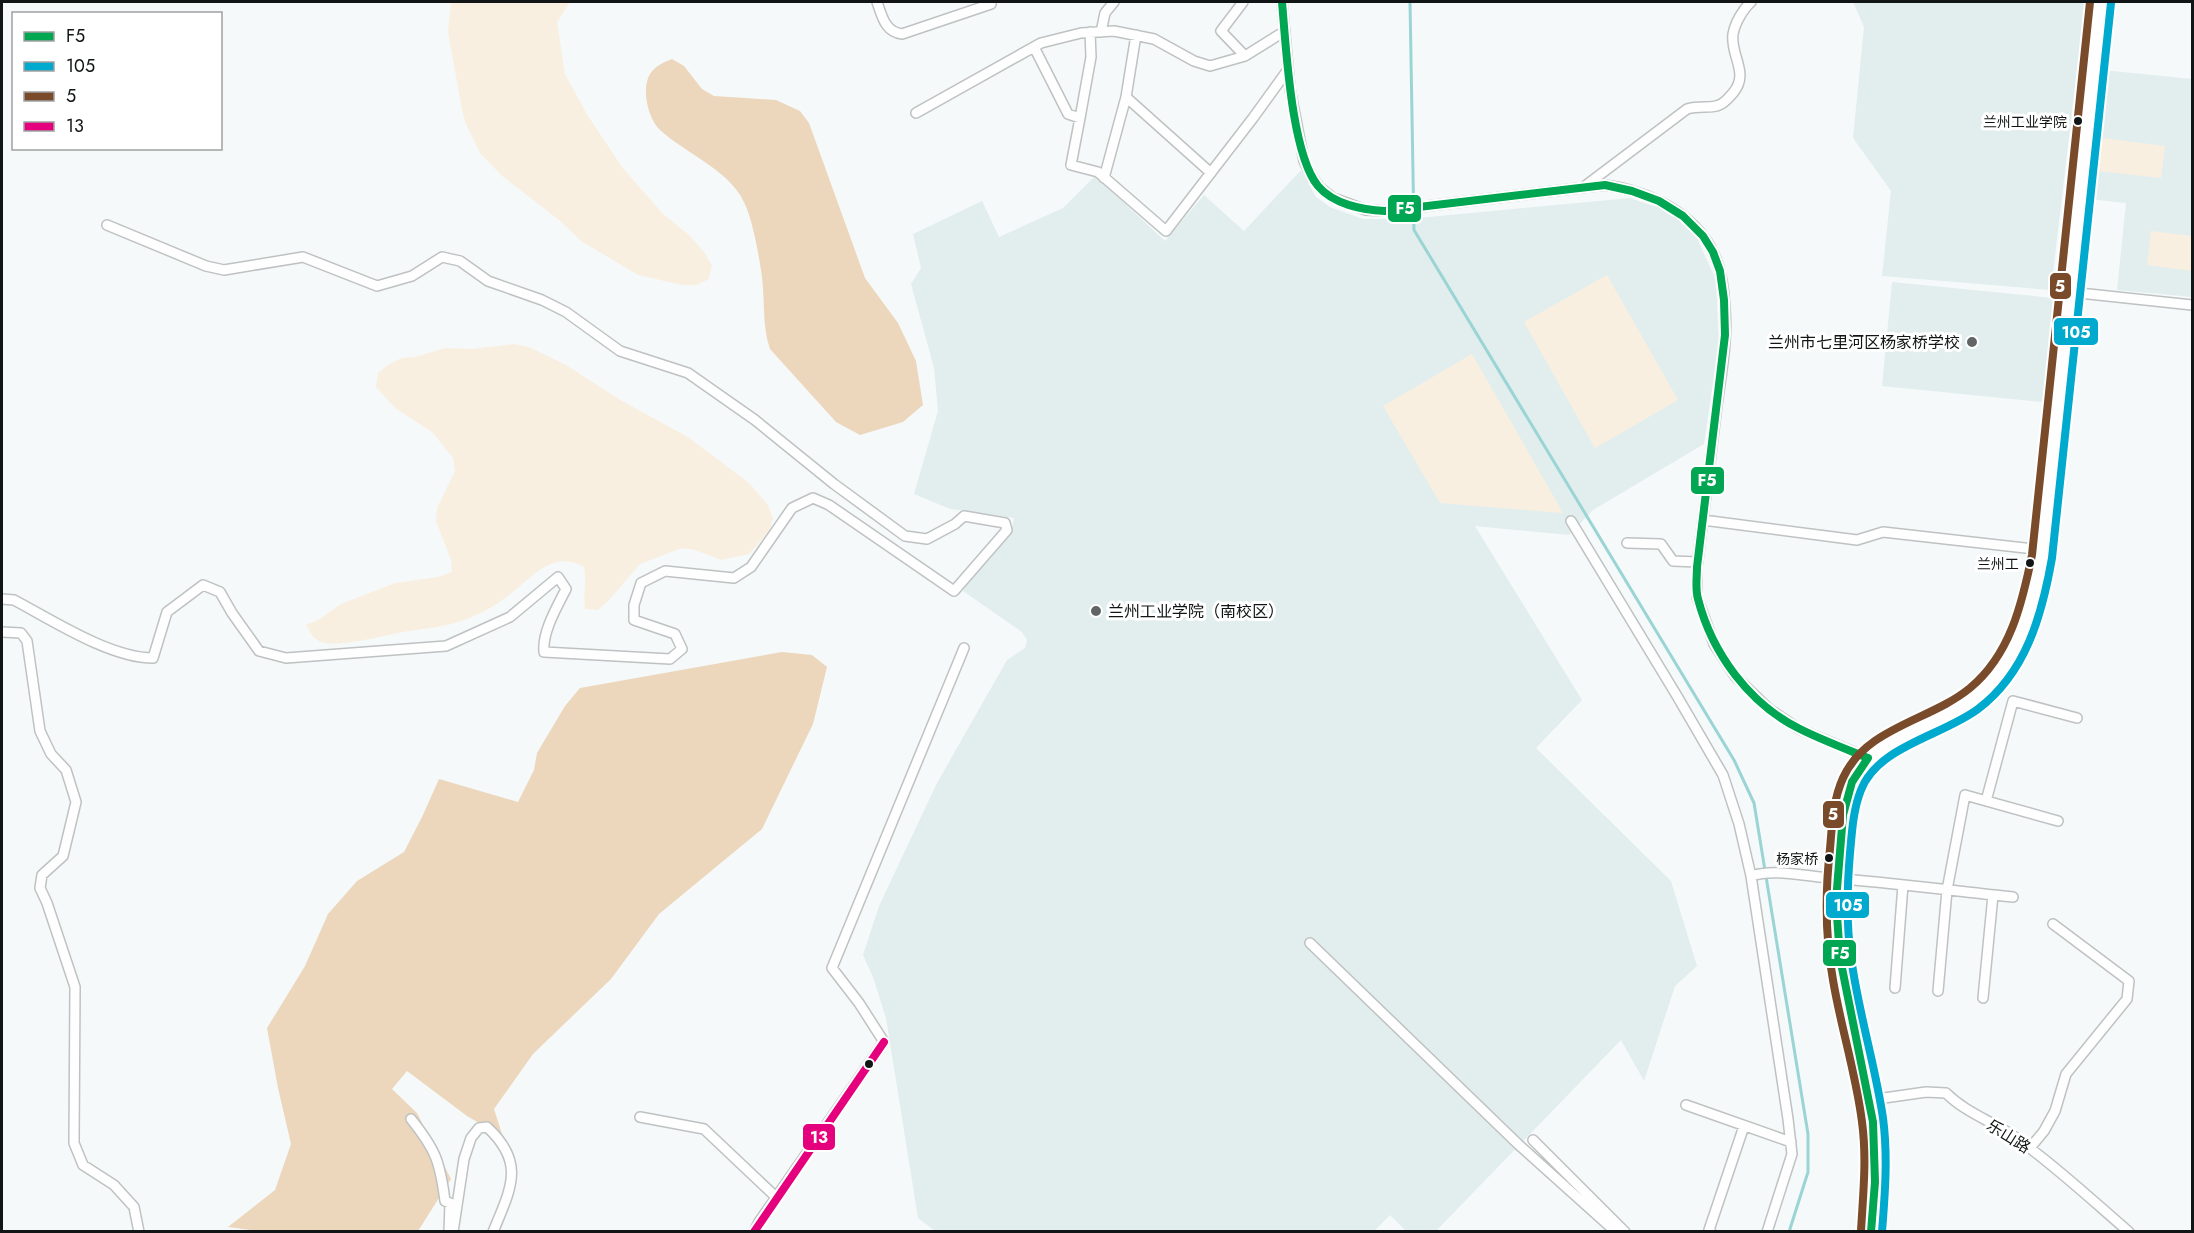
<svg xmlns="http://www.w3.org/2000/svg" width="2194" height="1233" viewBox="0 0 2194 1233" font-family="Jost,'Noto Sans SC',sans-serif">
<rect width="100%" height="100%" fill="#f5f9f9"/>
<path fill="#e2eeed" d="M1853,2H2085L2051,290L1882,276L1891,191L1853,138L1864,27Z
M2103,70L2192,79V297L2117,290L2126,203L2089,199Z
M1301,170L1316,197L1330,207L1363,219H1408L1630,198L1668,211L1696,236L1716,280L1719,342L1704,444L1593,510L1569,535L1475,526L1582,700L1536,748L1671,881L1697,966L1675,986L1644,1081L1621,1040L1436,1231H1406L1390,1215L1373,1232L1289,1230L935,1231L918,1218L886,1018L873,977L863,955L879,906L937,783L1007,660L1025,648L1027,640L1022,632L963,591L972,575L990,559L1012,529L1014,518L950,509L914,494L938,411L934,368L911,284L921,268L913,234L982,201L999,237L1063,208L1095,176L1165,241L1204,195L1244,231Z
M1892,282L2063,299L2052,403L1882,386Z"/>
<path fill="#f9efe1" d="M451,2H570L557,22L565,74L588,116L622,167L662,213L690,236L704,252L712,266L709,279L697,285H682L638,275L581,241L559,220L501,175L480,153L466,124L462,110L448,32Z
M2102,138L2165,146L2161,178L2098,171Z
M2151,231L2192,236V271L2147,265Z
M1607,275L1678,400L1595,448L1524,322Z
M514,344L529,347L566,365L622,401L688,437L749,483L768,505L773,519L769,532L749,554L721,560L695,550L682,548L640,564L610,599L598,610L585,609C583,595 587,582 584,567C552,549 532,578 509,595C499,603 486,611 474,616C449,628 424,628 398,633C380,637 341,646 325,643C314,641 311,634 306,625L318,620L341,604L395,583L438,577L452,572L451,560L436,521L437,508L455,471L453,458L433,433L395,408L376,387L378,373L389,364L402,358L415,357L445,348L472,349Z
M1472,354L1563,513L1440,503L1383,406Z"/>
<path fill="#ecd7bd" d="M672,59L684,66L702,89L714,96L776,100L800,111L809,123L865,278L898,323L916,361L923,405L903,422L860,435L836,422L770,349C762,326 765,301 762,277C759,256 754,228 747,209C734,171 687,155 660,130C648,119 641,89 650,74C655,66 664,62 672,59Z
M782,652L812,655L827,667L813,724L762,829L659,914L611,979L533,1054L494,1109L503,1137L467,1116L407,1071L392,1089L417,1113L451,1179L418,1231L265,1232L228,1227L275,1190L291,1144L278,1088L267,1028L305,966L328,914L357,881L404,852L422,817L439,779L518,802L534,770L537,753L565,706L580,688Z"/>
<g fill="none" stroke-linecap="round" stroke-linejoin="round">
<path stroke="#9bd4d4" stroke-width="3" d="M1410,2L1414,230L1734,760L1754,803L1808,1134V1172L1789,1232"/>
<g stroke="#bfc2c2" stroke-width="12">
<path id="street" d="M877,2C882,16 885,32 902,34L991,4L990,2
M1243,2L1221,31L1245,56
M1282,2L1290,89L1304,161L1312,177L1319,187L1333,198L1366,210L1385,211L1605,185C1641,190 1680,206 1703,236C1719,255 1724,285 1725,309C1728,343 1720,380 1716,413C1710,464 1703,516 1697,567V597L1714,644L1735,676L1769,709L1799,729L1868,758
M1101,32L1105,13L1114,2
M1034,47L1068,114L1080,118L1091,57L1090,32
M1126,97L1211,173
M916,113L1041,43L1081,33L1114,31L1154,39L1194,61L1210,66L1245,56L1285,31
M1080,118L1071,165L1098,172L1166,231L1253,118L1287,71
M1104,178L1126,97L1136,35
M1585,186L1687,109C1699,105 1712,109 1719,105C1725,103 1729,97 1733,93C1750,73 1730,56 1733,34C1735,23 1743,9 1751,2
M2070,292L2192,305
M1703,520L1857,540L1883,532L2043,550
M1571,521L1677,696L1723,775L1739,824L1751,876C1772,869 1798,875 1820,877C1884,882 1948,890 2013,897
M1627,543L1661,544L1673,561L1698,562
M2,599L14,600C52,620 110,658 153,658L167,612L203,585L220,592L232,613L259,651L286,658L446,646L510,617L558,577L566,589C557,607 542,632 544,652L670,659L682,649L675,634L634,620V605L641,583L665,571L734,578L751,567L792,508L813,498L829,505L954,591L1007,530L1005,523L964,516L955,524L927,539L905,536L834,484L755,420L688,373L620,351L566,312L542,300L488,281L460,261L442,257L412,276L377,286L303,257L224,270L206,266L107,225
M2,632L21,633L27,641L40,731L51,754L66,770L76,802L63,856L42,875L40,888L47,903L75,987L74,1143L83,1165L114,1185L134,1207L139,1232
M1986,801L2013,701L2077,718
M1751,876L1788,1119L1792,1154L1767,1232
M1310,943L1519,1145L1616,1232
M1895,988L1903,885
M1938,991L1947,890L1965,795L2058,821
M1983,998L1993,895
M1870,1100L1926,1092L1946,1093C1967,1114 1995,1122 2019,1140C2058,1168 2093,1201 2129,1232
M1686,1105L1791,1142
M640,1117L704,1129L777,1198
M411,1119C436,1150 440,1162 445,1201L450,1203L449,1232
M1533,1140L1625,1232
M2030,1148L2044,1131L2055,1111L2066,1074L2127,999L2129,981L2053,924
M453,1232L464,1159L471,1138L479,1128L487,1127C526,1163 511,1188 493,1232
M754,1232L759,1222L884,1042L859,1003L832,968L964,648
M1711,1232L1709,1230L1744,1126"/>
</g>
<g stroke="#bfc2c2" stroke-width="15">
<path id="secondary" d="M1871,1232C1874,1194 1878,1156 1872,1118C1865,1064 1847,1012 1840,958C1835,922 1836,886 1840,850C1842,828 1843,804 1852,783C1865,750 1900,739 1929,725C1948,716 1968,705 1983,691C2021,658 2033,604 2042,557L2101,2"/>
</g>
<use href="#street" stroke="#fefefe" stroke-width="9"/>
<use href="#secondary" stroke="#fefefe" stroke-width="12"/>
<g stroke="#fff" stroke-width="12">
<path id="bus-1" d="M1282,2C1286,46 1291,153 1318,186C1333,204 1362,210 1385,211L1605,185L1632,191L1659,201L1683,216L1703,236L1713,252L1720,271L1724,300L1725,335L1697,567C1697,577 1695,589 1698,599C1712,653 1749,704 1800,729C1822,740 1846,749 1868,758L1852,782L1843,815L1836,901L1840,958L1873,1122L1875,1182L1871,1232"/>
</g>
<g stroke="#fff" stroke-width="12">
<path id="bus-2" d="M1882,1232C1885,1194 1888,1156 1883,1118C1875,1064 1858,1011 1851,957C1846,923 1847,888 1850,853C1852,832 1853,810 1861,790C1878,746 1942,736 1978,709C2026,673 2042,615 2052,558L2111,3"/>
</g>
<g stroke="#fff" stroke-width="12">
<path id="bus-3" d="M1861,1231C1863,1195 1867,1159 1862,1122C1856,1074 1841,1028 1833,980C1825,936 1825,893 1830,849C1832,825 1833,800 1843,778C1866,727 1930,721 1970,688C2010,655 2022,604 2032,555L2090,2"/>
</g>
<g stroke="#fff" stroke-width="12">
<path id="bus-4" d="M754,1232L884,1042"/>
</g>
<use href="#bus-1" stroke="#00a651" stroke-width="8"/>
<use href="#bus-2" stroke="#00a9ce" stroke-width="8"/>
<use href="#bus-3" stroke="#7a4b2a" stroke-width="8"/>
<use href="#bus-4" stroke="#e5007d" stroke-width="8"/>
</g>
<g fill="#121515" stroke="#fff" stroke-width="2">
<circle cx="2078" cy="121" r="5"/>
<circle cx="2030" cy="563" r="5"/>
<circle cx="1829" cy="858" r="5"/>
<circle cx="869" cy="1064" r="5"/>
</g>
<g fill="#616565" stroke="#fff" stroke-width="2">
<circle cx="1972" cy="342" r="6"/>
<circle cx="1096" cy="611" r="6"/>
</g>
<g text-anchor="middle" stroke-width="6" stroke-linejoin="round" paint-order="stroke">
<g font-size="14" fill="#121515" stroke="#fff" text-anchor="end">
<text x="2067" y="127">兰州工业学院</text>
<text x="2019" y="569">兰州工</text>
<text x="1818" y="864">杨家桥</text>
</g>
<g font-size="16" fill="#121515" stroke="#fff" text-anchor="end">
<text x="1960" y="348">兰州市七里河区杨家桥学校</text>
<text x="1108" y="617" text-anchor="start">兰州工业学院（南校区）</text>
</g>
<g font-size="16" fill="#121515" stroke="#fff">
<text transform="translate(2009 1136) rotate(32)" y="6">乐山路</text>
</g>
</g>
<g stroke="#fff" stroke-width="2">
<rect x="1387" y="194" width="35" height="29" rx="6" fill="#00a651"/>
<rect x="2049" y="272" width="23" height="28" rx="6" fill="#7a4b2a"/>
<rect x="2053" y="317" width="46" height="29" rx="6" fill="#00a9ce"/>
<rect x="1690" y="466" width="35" height="29" rx="6" fill="#00a651"/>
<rect x="1822" y="800" width="23" height="29" rx="6" fill="#7a4b2a"/>
<rect x="1825" y="891" width="45" height="28" rx="6" fill="#00a9ce"/>
<rect x="1822" y="939" width="35" height="28" rx="6" fill="#00a651"/>
<rect x="802" y="1123" width="34" height="28" rx="6" fill="#e5007d"/>
</g>
<g font-size="16" text-anchor="middle" font-weight="bold" fill="#fff">
<text x="1405" y="214">F5</text>
<text x="2060" y="292">5</text>
<text x="2076" y="338">105</text>
<text x="1707" y="486">F5</text>
<text x="1833" y="820">5</text>
<text x="1848" y="911">105</text>
<text x="1840" y="959">F5</text>
<text x="819" y="1143">13</text>
</g>
<rect width="2194" height="1233" fill="none" stroke="#121515" stroke-width="6"/>
<rect x="12" y="12" width="210" height="138" fill="#ffffff" stroke="#a0a1a1" stroke-width="1.5"/>
<rect x="24" y="32" width="30" height="9" fill="#00a651" stroke="#a0a1a1" stroke-width="1.5"/>
<text x="66" y="42" font-size="18" fill="#121515">F5</text>
<rect x="24" y="62" width="30" height="9" fill="#00a9ce" stroke="#a0a1a1" stroke-width="1.5"/>
<text x="66" y="72" font-size="18" fill="#121515">105</text>
<rect x="24" y="92" width="30" height="9" fill="#7a4b2a" stroke="#a0a1a1" stroke-width="1.5"/>
<text x="66" y="102" font-size="18" fill="#121515">5</text>
<rect x="24" y="122" width="30" height="9" fill="#e5007d" stroke="#a0a1a1" stroke-width="1.5"/>
<text x="66" y="132" font-size="18" fill="#121515">13</text>
</svg>
